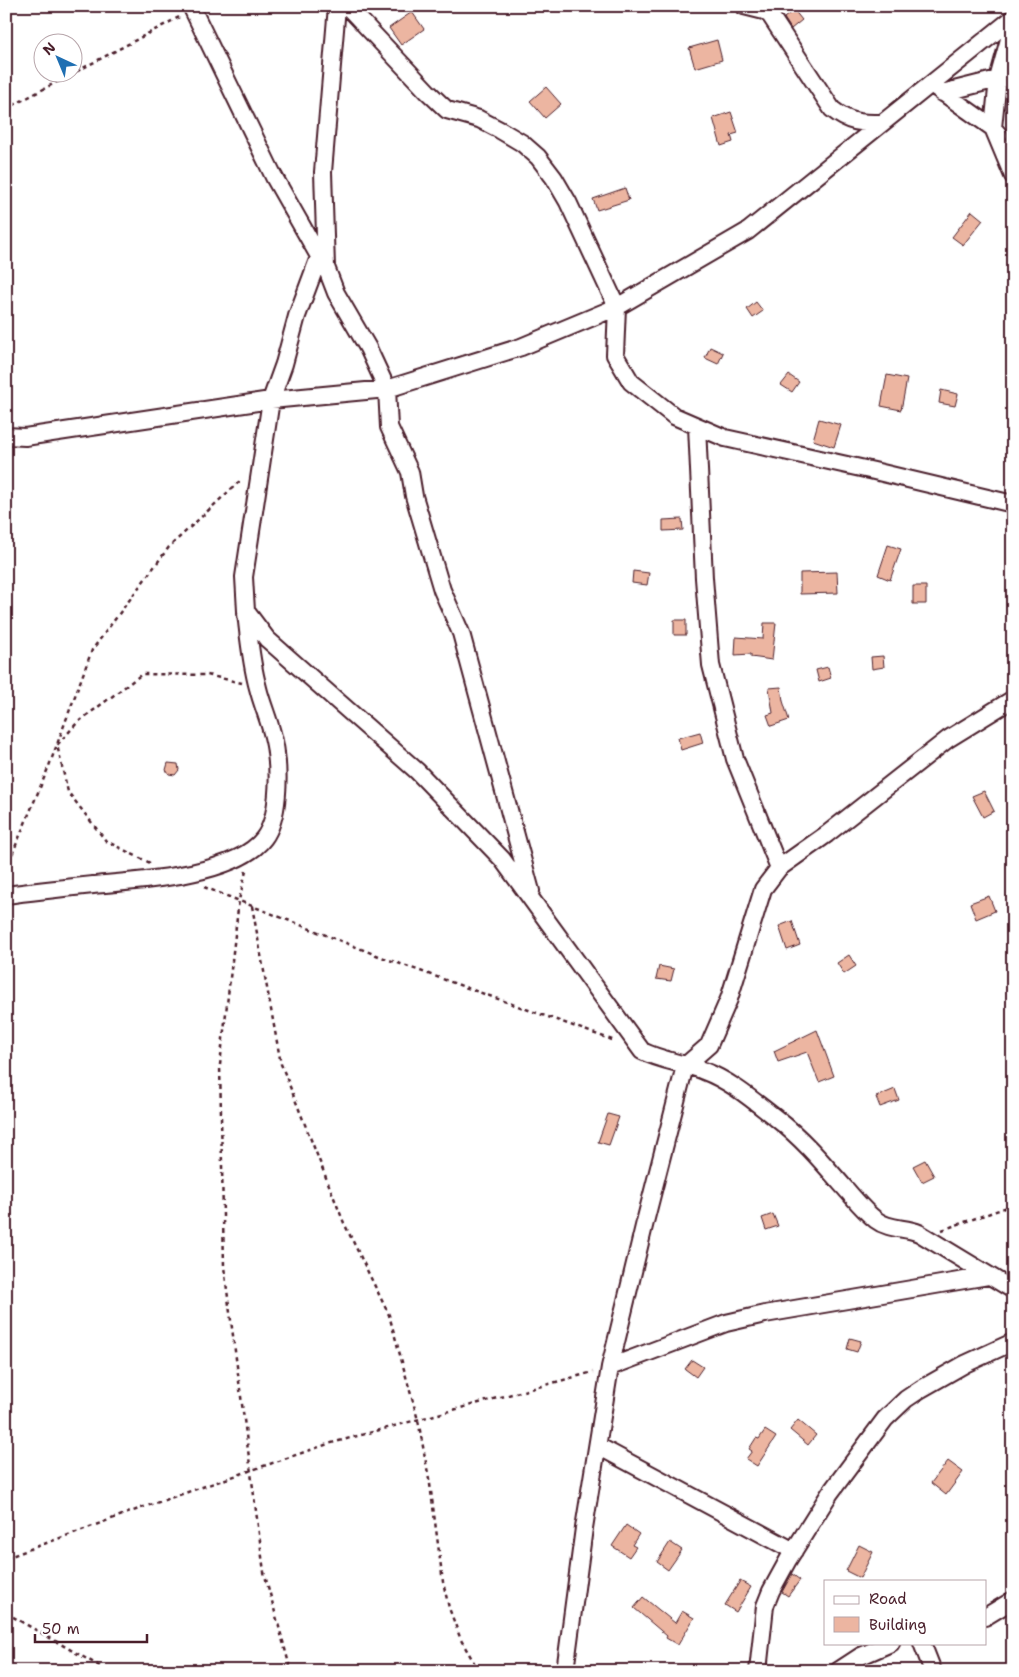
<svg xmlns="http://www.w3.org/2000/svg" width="1019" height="1677" viewBox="0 0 1019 1677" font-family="'Shantell Sans',sans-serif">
<rect width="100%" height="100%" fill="#fff"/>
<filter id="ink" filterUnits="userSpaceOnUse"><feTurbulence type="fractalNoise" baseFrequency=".02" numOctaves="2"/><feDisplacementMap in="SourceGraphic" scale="10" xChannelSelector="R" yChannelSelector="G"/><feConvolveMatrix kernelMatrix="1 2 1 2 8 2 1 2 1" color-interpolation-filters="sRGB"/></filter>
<g filter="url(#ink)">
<path fill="#ecb5a1" stroke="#4a1f2b" d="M794,10L802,20L791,29L784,18Z
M412,12L424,29L401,45L389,28Z
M717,40L722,60L695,68L689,48Z
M546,87L561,104L545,118L530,101Z
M731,112L738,133L731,135L733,142L721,146L713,118Z
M625,188L629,200L597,210L593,199Z
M972,211L983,220L963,245L952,237Z
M756,302L763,311L753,318L747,309Z
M710,347L723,353L718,364L705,358Z
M789,375L799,382L792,392L781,385Z
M887,375L907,379L901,410L881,406Z
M941,390L958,394L955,406L939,403Z
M819,419L841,425L834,447L813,440Z
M682,519L683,530L663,531V520Z
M888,545L901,549L890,580L878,575Z
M633,571L649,573L647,585L632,583Z
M837,572L838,593L800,594V573Z
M913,586H926V604H913Z
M674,620H686V635H674Z
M764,623H776L772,660L751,657V654L735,655L736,637L763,639Z
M883,656L884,667L872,669L871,657Z
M828,667L831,678L819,682L816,670Z
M781,687L783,701L789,720L771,726L767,715L773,713L769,688Z
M700,732L703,743L681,750L678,738Z
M168,763L178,764L179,770L175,775L169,774L166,770Z
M984,791L994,811L983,817L972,796Z
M989,896L995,911L976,919L970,903Z
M792,921L800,945L787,950L779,926Z
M849,955L856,966L844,974L837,963Z
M659,966L674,969L671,981L656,979Z
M817,1030L834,1076L819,1082L807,1052L778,1062L774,1051Z
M895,1089L899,1100L880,1107L876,1097Z
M608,1114L619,1117L609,1145L598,1142Z
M925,1160L934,1176L922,1182L913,1166Z
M773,1214L778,1226L766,1230L762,1218Z
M850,1338L861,1341L857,1352L847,1349Z
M692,1360L703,1367L696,1377L685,1369Z
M798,1420L816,1435L808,1445L790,1430Z
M765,1430L776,1437L757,1466L746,1459L752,1451L749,1449L756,1438L759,1439Z
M948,1461L963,1472L946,1495L931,1483Z
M626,1525L639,1534L632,1545L636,1547L629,1557L612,1546Z
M670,1542L682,1550L668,1570L657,1562Z
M859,1545L873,1552L860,1578L846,1571Z
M792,1574L800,1580L788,1596L782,1592Z
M740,1581L751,1587L736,1612L725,1605Z
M643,1597L675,1623L682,1611L694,1618L678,1645L666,1638L667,1636L634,1608Z"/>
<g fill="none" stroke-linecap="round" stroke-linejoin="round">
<g stroke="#4a1f2b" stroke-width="20">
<path id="minor" d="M191,6L274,177L324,265
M337,6L323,172L326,267L336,293L368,348L387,389L389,427L410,472L414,496L442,590L461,633L531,891
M347,6L428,92L447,110L479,119L500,130L522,143L538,157L554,178L568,202L617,307L615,355L631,382L674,416L725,438L874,471L1013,504
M744,6L764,11L770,15L832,109C849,123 860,123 882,123
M1013,25L998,79L993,128L1013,176
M931,84L993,128L999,135
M942,93L998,79L1013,78
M319,257L297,316L284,364L271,400L244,577L246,611L267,639L417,771L502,859L642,1051C662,1061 684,1063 704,1071C731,1081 755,1102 777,1119C803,1139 823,1163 844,1187C854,1198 864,1211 876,1220C889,1230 905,1227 919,1233L1013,1290
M697,426L704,578L711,665L735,759L779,868
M6,436L25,437L271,400L387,389L521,347L617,307L748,231L1013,18
M6,895C35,891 64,888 93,885C137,881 236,876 264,838C279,818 279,776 276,753C274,730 263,709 258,688C251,663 249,638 246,613
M610,1367L726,1323L765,1314L988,1276
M598,1446L794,1551
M985,1617L1013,1600
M922,1643L933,1671
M565,1671L584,1528L610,1367L645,1222L685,1066L709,1045L729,999L763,889L779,868L827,834L948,739L1013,699
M758,1671L765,1606L771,1591L788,1560L830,1493L885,1419L906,1399L921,1389L965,1364L1013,1342
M838,1671L861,1656L891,1643"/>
</g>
<path stroke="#4a1f2b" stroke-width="2.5" stroke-dasharray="4 4" stroke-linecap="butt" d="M6,109L181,16
M150,863L106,841L68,792L57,745L78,722L142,674L207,675L242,683
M6,869L49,766L92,650L169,547L242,479
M246,871L239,900L220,1065L224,1267L264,1572L291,1671
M204,887L384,958L615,1041
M252,906L281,1064L344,1223L389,1315L418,1420L430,1484L443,1582L449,1608L461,1640L479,1671
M942,1230L1013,1205
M6,1558L144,1507L328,1444L593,1372
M6,1613L108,1671"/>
<use href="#minor" stroke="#fff" stroke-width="16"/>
</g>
</g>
<rect width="1019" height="1677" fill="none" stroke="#fff" stroke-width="25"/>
<rect x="12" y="12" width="994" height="1652" fill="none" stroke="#4a1f2b" stroke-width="2" filter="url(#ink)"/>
<rect x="824" y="1580" width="162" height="65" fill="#ffffff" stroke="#b7a5aa"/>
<rect x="834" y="1596" width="25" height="8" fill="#ffffff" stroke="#b7a5aa"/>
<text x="869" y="1604" font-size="15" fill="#4a1f2b">Road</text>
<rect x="834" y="1617" width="25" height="15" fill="#ecb5a1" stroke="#b7a5aa"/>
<text x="869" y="1630" font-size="15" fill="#4a1f2b">Building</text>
<g transform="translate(58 58) rotate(316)"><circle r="24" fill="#ffffff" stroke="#b7a5aa"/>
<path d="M0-4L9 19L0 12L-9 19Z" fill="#1f6fb2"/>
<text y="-8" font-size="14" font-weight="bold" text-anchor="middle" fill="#4a1f2b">N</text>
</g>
<path d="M35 1634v8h112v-8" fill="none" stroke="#4a1f2b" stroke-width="2.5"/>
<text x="42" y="1634" font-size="15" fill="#4a1f2b" stroke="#ffffff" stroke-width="4" paint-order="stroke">50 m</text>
</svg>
